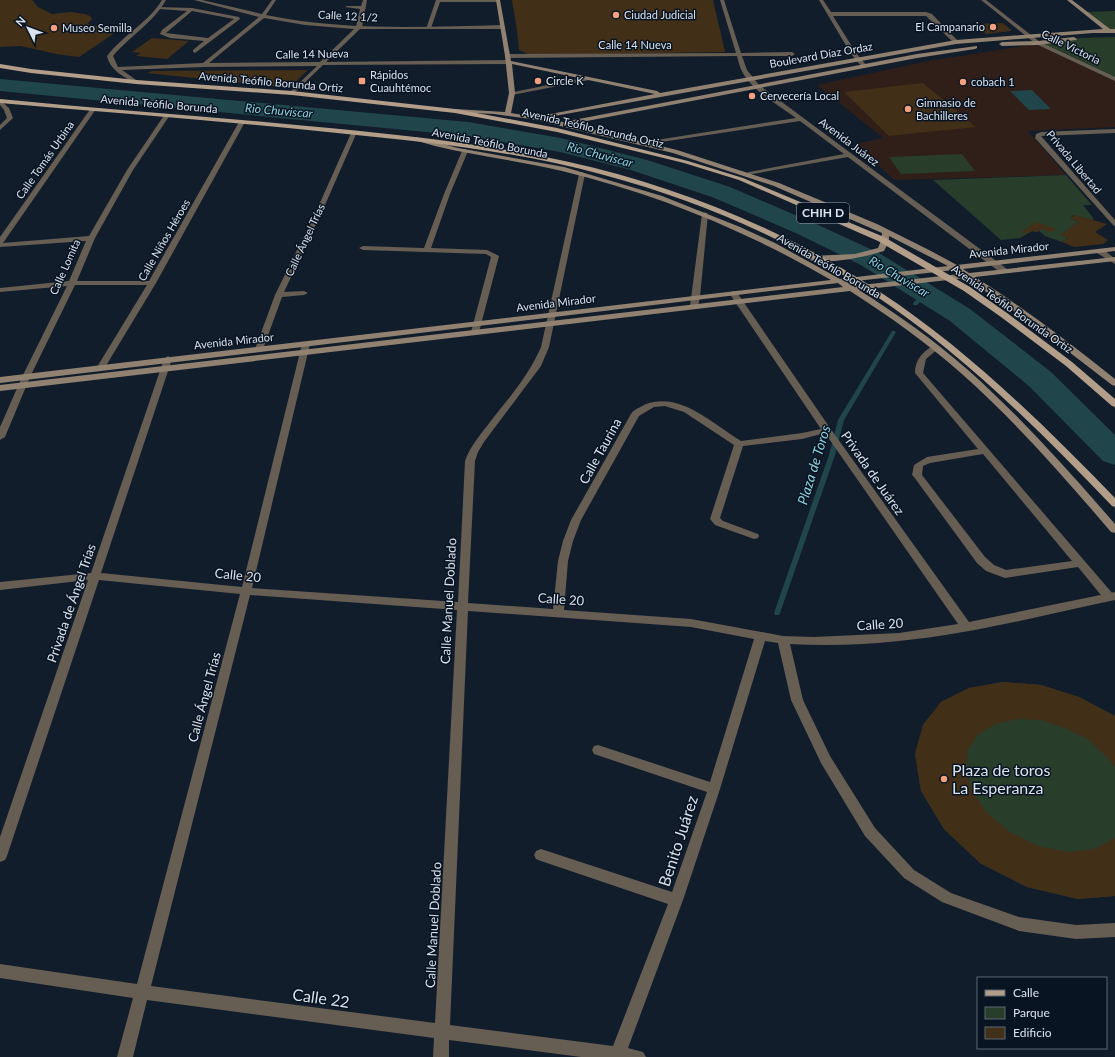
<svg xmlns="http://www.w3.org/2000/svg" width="1115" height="1057" viewBox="0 0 1115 1057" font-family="Lato,sans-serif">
<rect width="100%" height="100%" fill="#121d2c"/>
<path fill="#301f18" d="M1037,44L1115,79V127L1028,131L1066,175L894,180L856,144L883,138L817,85L928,61Z"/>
<path fill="#293d2b" d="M1115,11V31H1109L1084,12Z
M1115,37V80L1038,43L1080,38Z
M962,154L975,171L901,174L889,157Z
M1066,175L1092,205H1083L1094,219L1092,220L1074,215L1070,218L1079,222L1061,235L1068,238L1062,242L1045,236L1039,231L1037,232L1032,231L1020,238L1001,240L933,180Z
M1003,682L1041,685L1079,697L1115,716V896L1078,899L1027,887L980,863L944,829L921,791L915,754L923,725L941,702L969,688Z"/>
<path fill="#20464b" d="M1032,90L1051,109L1029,110L1010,91Z"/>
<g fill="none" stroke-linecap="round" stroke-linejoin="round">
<path fill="#20464b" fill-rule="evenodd" d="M924,293H928V294L917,305H913V303Z
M892,331H894L896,332L844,420L835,455L780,613L779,615H775L774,613L829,455L838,420Z"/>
<path fill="#20464b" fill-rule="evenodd" d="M0,79L468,122L561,138L647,160L730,187L816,224L879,253L970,309L1051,372L1115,435V465L1103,461L1029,386L950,321L861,265L798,234L712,197L631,170L560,152L468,136L0,91Z"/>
</g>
<path fill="#412f18" d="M0,0H32L38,7L52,14L71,12L85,14L90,16L92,19L87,24L119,30L79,57L56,54L21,46L0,47Z
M512,0H713L725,52L530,55L519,50L517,30Z
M1003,23L1011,30V31L986,34L976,24Z
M152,38L189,41L167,59L136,56L141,53L132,52Z
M308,70L289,88L147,73L152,71Z
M923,83L976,127L889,136L844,92Z
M1075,215L1107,224L1095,232L1108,240L1103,244L1074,247L1062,242L1068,238L1060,235L1079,222L1070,218Z
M1036,222L1056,229L1051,232L1042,229L1037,232L1032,231L1027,234L1021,232Z
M1023,245L1031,252L1021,254L1012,247Z
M1003,682L1041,685L1079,697L1115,716V767L1108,758L1089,740L1065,728L1040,720L1017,719L995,724L979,734L968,749L966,768L972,791L987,813L1010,832L1038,846L1068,852L1094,849L1115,838V896L1078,899L1027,887L980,863L944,829L921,791L915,754L923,725L941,702L969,688Z"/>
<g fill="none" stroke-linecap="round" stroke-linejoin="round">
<path fill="#665d53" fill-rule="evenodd" d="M363,0H367L362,27L359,29L356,27L360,9L345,7L347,6H361Z
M436,0H500V1L498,2H440L431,28L426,29Z
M157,7L192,8L239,17L240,19L195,53L193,52V50L204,41L170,38L160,34L162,30L187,11L159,9ZM192,11L234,19L208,38L166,33Z
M587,77L590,79L589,80L512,95L509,93Z
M932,346H935L939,348L926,359L923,373L1113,594L1114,597L1113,600H1105L1078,567L1005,578L986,571L977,563L914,477L912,475L914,465L927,457L978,449L915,373C915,360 922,353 932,346ZM983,454L1072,561L1006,570L994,565L985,557L922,475L923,466L930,463Z"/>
<path fill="#665d53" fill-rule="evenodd" d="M162,0H166C153,23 130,36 113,56L118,67L203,63L259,17L194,0H202L262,14L272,0H276L266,15C344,31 423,27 502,25L505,27L502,29H360L326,62L508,60L511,62L508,64L323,65L292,95L290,94V92L317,66L204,67L122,70L139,82L134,83C123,76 110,70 107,56C123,35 148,23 162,0ZM264,18L305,25L354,29L320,62L209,63Z
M720,0H724L741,53L792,52L795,54L792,56H742L747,70L759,85L1007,269V273H1001L848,157L747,175V173L749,172L844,154L800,121L648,144V142L650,141L796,118C780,106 759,95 747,79C741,72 739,64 737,56L508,58L505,56L508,54L736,53Z
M819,0H823L831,12H926L932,14L959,42L954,43L926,16H833L856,53L867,66L862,67L851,54Z
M981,0H986L1040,42L1115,77V81L1036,44Z
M91,108L96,109L3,243L89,236L127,170L165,114L170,115L133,170L95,238L77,281H149L239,122L242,120L245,122L156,283L104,369L101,370L97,367L147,285H75L30,377L5,437L0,440V427L22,377L67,286L0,292V288L69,281L86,241L0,247V237Z
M1115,129V133L1041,136L1115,220V226L1113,225L1035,138L1036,134L1041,132Z
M352,131L357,132L325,205L284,292L304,291L308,293L304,295L282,297L263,349L262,351H256L255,349L275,295L319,205Z
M465,149L468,151L450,194L431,248L487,250L499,256L479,332L475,334L471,332L491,257L486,254L363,250L359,248L363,246L424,248L444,194L462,151Z
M582,172L585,174L549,347L541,366L484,442L478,452L475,461L468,603L553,609L558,561L563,541L571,520L631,414C634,409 641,407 646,404C682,392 712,424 741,441L802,433L821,429L729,293L733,291H736L830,428L969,622L1115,592V600C1044,615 972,634 899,641C863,645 826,646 790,644L803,700L830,756L875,828L914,870L951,893L1019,917L1076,925L1115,923V937L1076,939L1019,931L942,902L904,878L865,836L821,763L791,700L778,643L765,641L720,789L683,900L628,1048L643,1052L646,1057H581L449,1040V1057H433L434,1038L147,1000L133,1057H117L133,998L0,978V964L137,984L240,594L99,580L7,856L5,860L0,862V837L88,580L0,590V582L91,573L164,359L168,356L172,359L101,573L242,587L302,344L306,342L310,344L252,588L458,602L465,461C470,446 481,434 490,422C509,398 529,375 541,347L579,174ZM665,406L684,412L734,445L710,519L715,525L754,539L758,538L759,536L758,534L723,521L720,518L743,446L802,439L825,433L958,624L899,633L814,637L783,636L691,619L564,610L568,561L573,541L581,520L639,416L654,407ZM250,595L457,610L435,1023L151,986ZM468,611L691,627L754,639L710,782L598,745L594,746L592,750L594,754L707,792L672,892L541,849L536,851L534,855L536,859L541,861L668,904L613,1046L450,1025Z
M705,212L708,214L700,297L698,306L694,308L690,306L702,214Z
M1097,249H1103L1115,259V264L1097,253Z"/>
<path fill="#665d53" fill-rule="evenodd" d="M0,100L9,108L13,118L0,130V125L7,118L4,110L0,105Z"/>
<path fill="#918171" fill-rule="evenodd" d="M496,0H500L511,61L657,91L660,93L956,40L1103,29L1067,0H1072L1110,29H1115V33H1093L956,44L543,118L563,122L917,54L977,46V48L975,49L917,58L571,124L677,150L779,183L877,224L929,250L957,265L1115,247V251L963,269L969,273L1115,257V261L975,277C1024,308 1070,343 1115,379V386L1112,385L1034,325L966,278L859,290C897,314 934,340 968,370C1021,417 1068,470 1115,524V533L1111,532C1064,477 1016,422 962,374C927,343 889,316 850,291L0,391V385L843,287L838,283L0,383V377L831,280C747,231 657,194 562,171C520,161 477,156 435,146L414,140V138L416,137L458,148L564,167L662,196L740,227L775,243L840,279L948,266L889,236V241L884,251C862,258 831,264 808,260L807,258L811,256L855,254L878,248L881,241L882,233L774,186L673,153L531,119L494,114L453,112L452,111L455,109L505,112L509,93L505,56ZM512,64L655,94L535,117L511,113L515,93ZM954,270L960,274L852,286L847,282Z
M1074,37L1077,39L1076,40L1038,45L1002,46L999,44L1002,42L1038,41Z"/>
<path fill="#b29e89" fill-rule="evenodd" d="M0,64L31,69L136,80L292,91L455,109L557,128L688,161L743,178L884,237L970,287L1007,313L1072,362L1115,399V407L1112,406L1066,366L1001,317L964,291L878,241L739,180L684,163L557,132L455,113L292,95L136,84L31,73L0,68Z
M0,99C102,109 204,116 307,126C394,134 483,143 569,162C677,186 786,230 880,292C967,349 1042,423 1115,498V507L1112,506C1038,429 962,353 873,294C792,241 698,200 604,175C517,151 427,142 337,133C225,121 112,113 0,103Z"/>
</g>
<g fill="#f3a081" stroke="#091422" stroke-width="1.5">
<circle cx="616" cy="15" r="4"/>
<circle cx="993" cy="27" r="4"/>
<circle cx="54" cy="28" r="4"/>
<rect x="358" y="77" width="8" height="8" rx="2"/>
<circle cx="538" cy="81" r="4"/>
<circle cx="963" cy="82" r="4"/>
<circle cx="752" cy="96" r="4"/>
<circle cx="908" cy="109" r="4"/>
<circle cx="944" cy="779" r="4"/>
</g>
<g text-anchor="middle" stroke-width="3" stroke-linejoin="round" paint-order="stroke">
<g font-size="11" fill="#dae2ed" stroke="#091422" text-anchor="start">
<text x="624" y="19">Ciudad Judicial</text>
<text x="985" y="31" text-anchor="end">El Campanario</text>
<text x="62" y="32">Museo Semilla</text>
<text x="370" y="79">Rápidos<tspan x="370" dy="13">Cuauhtémoc</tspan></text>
<text x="546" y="85">Circle K</text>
<text x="971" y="86">cobach 1</text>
<text x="760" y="100">Cervecería Local</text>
<text x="916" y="107">Gimnasio de<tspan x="916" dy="13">Bachilleres</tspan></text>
</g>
<g font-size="11" fill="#dae2ed" stroke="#091422">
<text transform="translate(348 16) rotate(3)" y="4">Calle 12 1/2</text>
<text x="635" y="49">Calle 14 Nueva</text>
<text transform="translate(1071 47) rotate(26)" y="4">Calle Victoria</text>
<text transform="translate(312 54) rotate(-1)" y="4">Calle 14 Nueva</text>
<text transform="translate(821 55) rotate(-10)" y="4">Boulevard Díaz Ordaz</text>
<text transform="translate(271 82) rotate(5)" y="4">Avenida Teófilo Borunda Ortiz</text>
<text transform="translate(159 104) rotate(5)" y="4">Avenida Teófilo Borunda</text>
<text transform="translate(593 128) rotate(13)" y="4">Avenida Teófilo Borunda Ortiz</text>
<text transform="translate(849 142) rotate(37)" y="4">Avenida Juárez</text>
<text transform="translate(490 143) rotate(11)" y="4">Avenida Teófilo Borunda</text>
<text transform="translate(45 160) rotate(-55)" y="4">Calle Tomás Urbina</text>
<text transform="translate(1074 162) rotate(50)" y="4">Privada Libertad</text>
<text transform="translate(164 240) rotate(-60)" y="4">Calle Niños Héroes</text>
<text transform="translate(305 240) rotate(-65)" y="4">Calle Ángel Trías</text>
<text transform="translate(1009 250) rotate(-6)" y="4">Avenida Mirador</text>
<text transform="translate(829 266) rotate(30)" y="4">Avenida Teófilo Borunda</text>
<text transform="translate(65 267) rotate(-66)" y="4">Calle Lomita</text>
<text transform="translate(556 303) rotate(-7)" y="4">Avenida Mirador</text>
<text transform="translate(1012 309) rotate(35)" y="4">Avenida Teófilo Borunda Ortiz</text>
<text transform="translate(234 341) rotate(-6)" y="4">Avenida Mirador</text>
</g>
<g font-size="12" font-style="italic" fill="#8ad3de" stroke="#091422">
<text transform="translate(279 111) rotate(5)" y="4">Rio Chuviscar</text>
<text transform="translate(600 155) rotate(15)" y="4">Rio Chuviscar</text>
<text transform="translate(899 277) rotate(31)" y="4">Rio Chuviscar</text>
</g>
<rect fill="#091422" stroke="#9ba4b0" stroke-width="1" x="797" y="203" width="52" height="20" rx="3"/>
<g font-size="12" font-weight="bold" fill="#dae2ed">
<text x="823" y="217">CHIH D</text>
</g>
<g font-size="13" fill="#dae2ed" stroke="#091422">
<text transform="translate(600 451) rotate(-61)" y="5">Calle Taurina</text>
<text transform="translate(873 473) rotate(55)" y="5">Privada de Juárez</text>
<text transform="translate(238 575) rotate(6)" y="5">Calle 20</text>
<text transform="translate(561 599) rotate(4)" y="5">Calle 20</text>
<text transform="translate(448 601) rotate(-87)" y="5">Calle Manuel Doblado</text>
<text transform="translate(71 603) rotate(-71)" y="5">Privada de Ángel Trías</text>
<text transform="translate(880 624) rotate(-4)" y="5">Calle 20</text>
<text transform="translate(204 697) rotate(-75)" y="5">Calle Ángel Trías</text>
<text transform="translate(433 925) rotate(-87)" y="5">Calle Manuel Doblado</text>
</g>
<g font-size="14" font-style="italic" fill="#8ad3de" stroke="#091422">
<text transform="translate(814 465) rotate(-73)" y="5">Plaza de Toros</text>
</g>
<g font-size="16" fill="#dae2ed" stroke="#091422" text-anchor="start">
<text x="952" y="776">Plaza de toros<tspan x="952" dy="18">La Esperanza</tspan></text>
</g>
<g font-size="16" fill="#dae2ed" stroke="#091422">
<text transform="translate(678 841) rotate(-72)" y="6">Benito Juárez</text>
<text transform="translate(321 998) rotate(8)" y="6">Calle 22</text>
</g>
</g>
<rect x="977" y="977" width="130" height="72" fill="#091422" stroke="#5d6673"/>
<rect x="985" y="990" width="20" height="6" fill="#b29e89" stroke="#5d6673"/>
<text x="1013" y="997" font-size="12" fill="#dae2ed">Calle</text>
<rect x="985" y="1007" width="20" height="12" fill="#293d2b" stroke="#5d6673"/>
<text x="1013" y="1017" font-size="12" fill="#dae2ed">Parque</text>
<rect x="985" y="1027" width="20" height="12" fill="#412f18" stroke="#5d6673"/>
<text x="1013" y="1037" font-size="12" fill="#dae2ed">Edificio</text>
<g transform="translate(28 28) rotate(312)" stroke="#091422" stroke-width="3" paint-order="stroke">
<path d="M0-3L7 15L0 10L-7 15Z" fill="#dae2ed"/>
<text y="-6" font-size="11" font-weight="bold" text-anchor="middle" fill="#dae2ed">N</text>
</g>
</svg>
